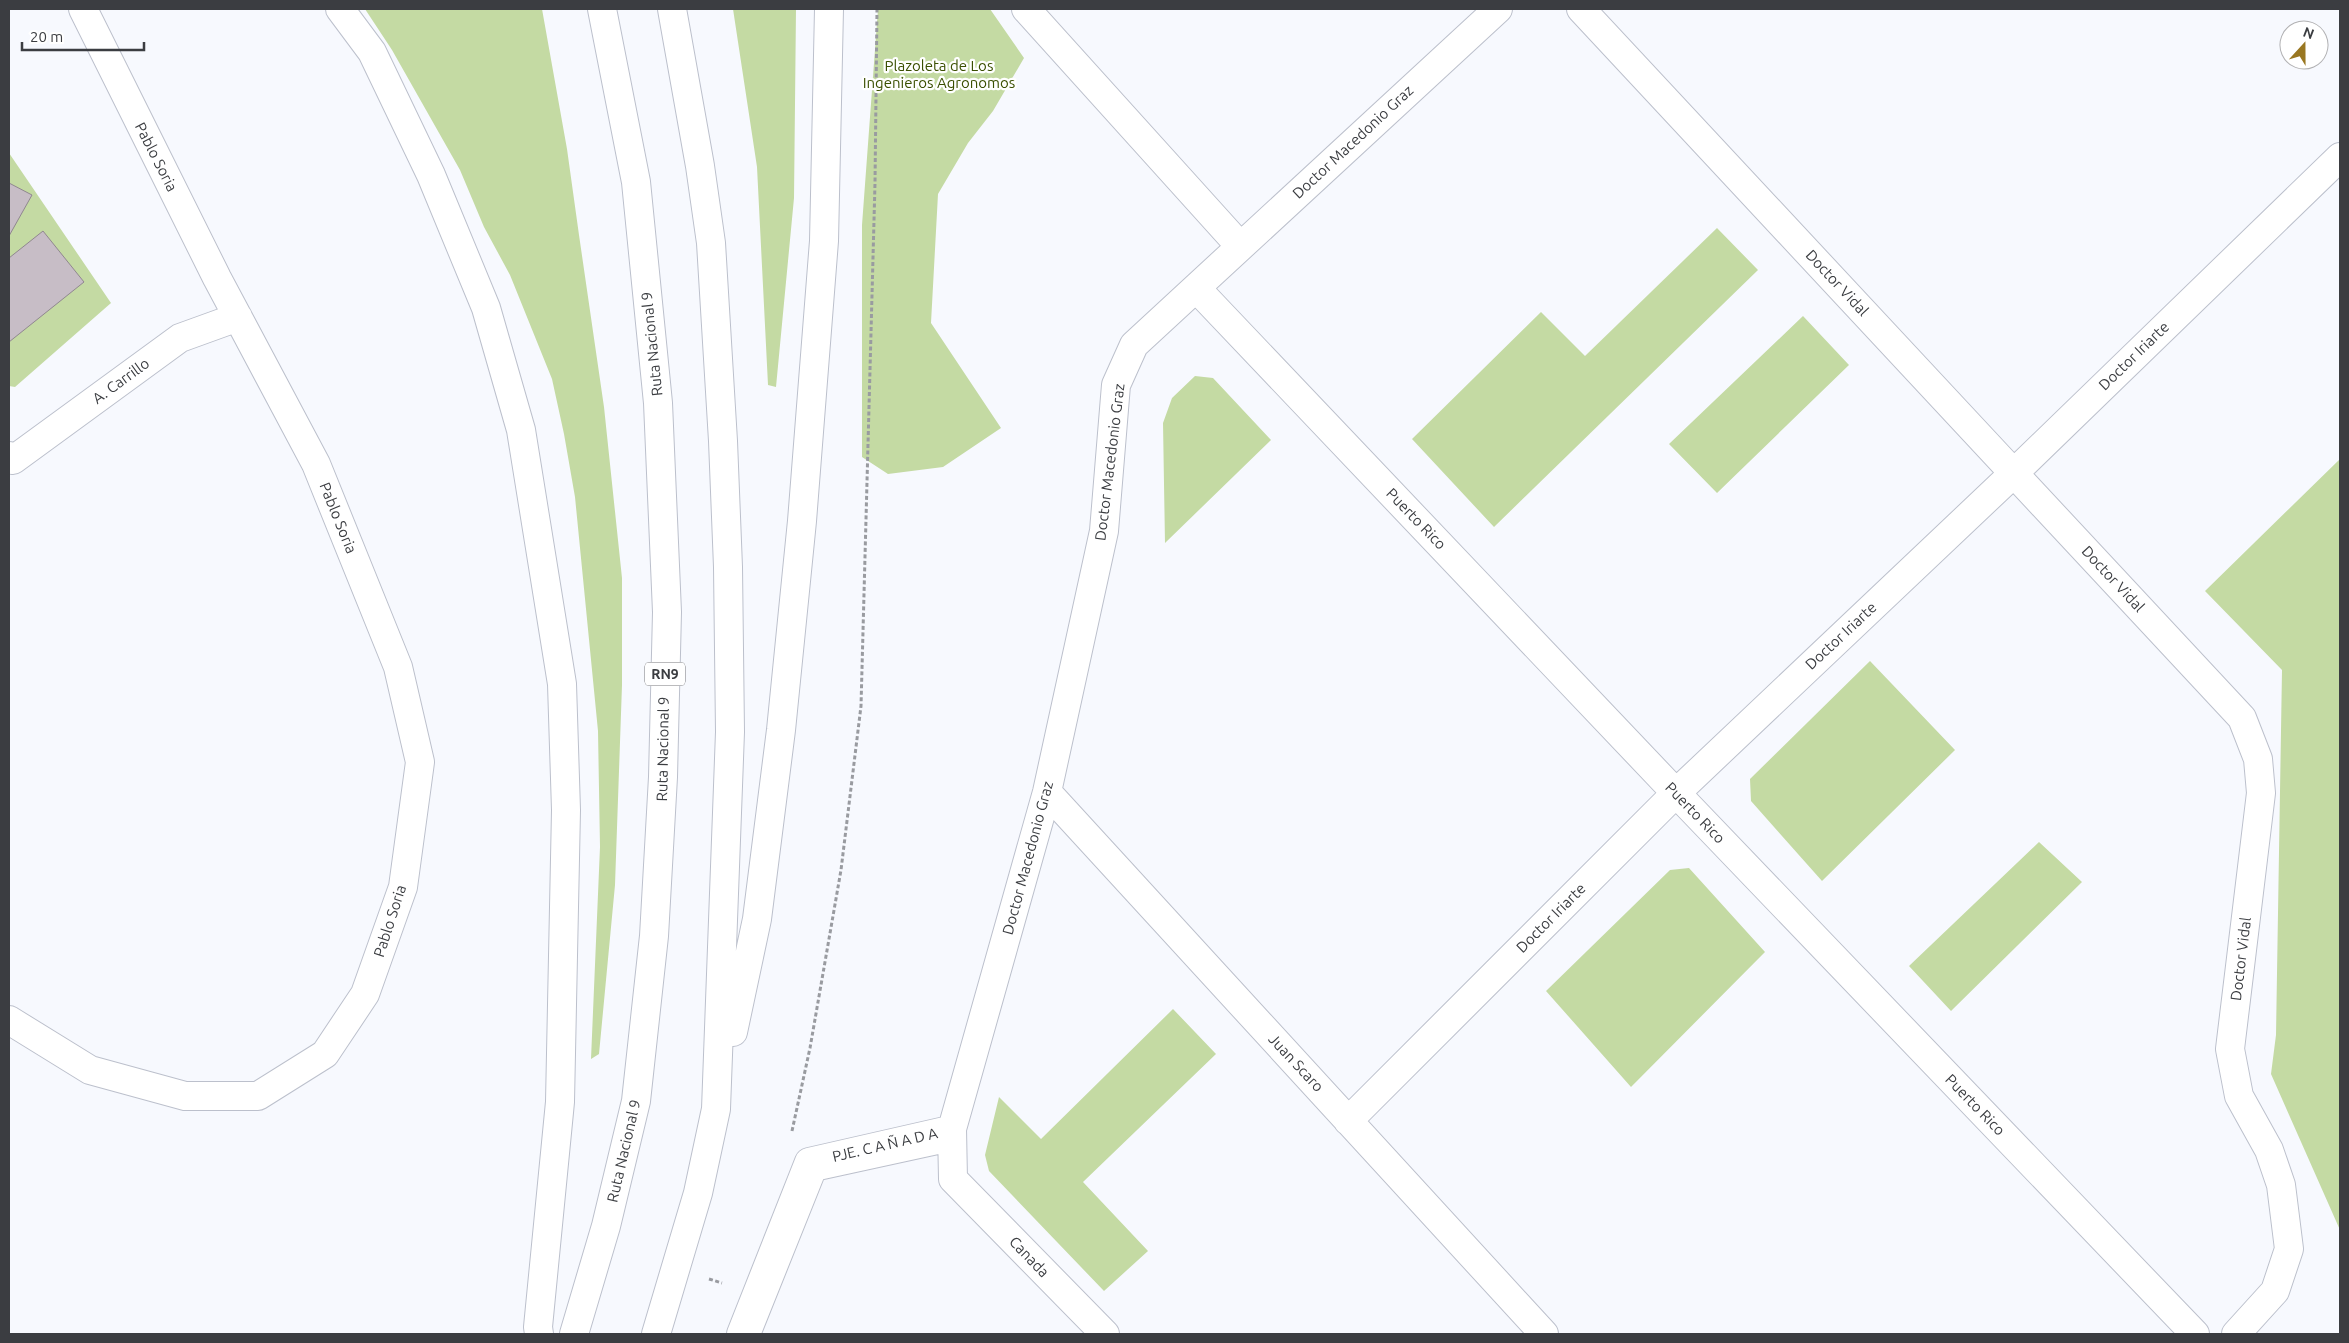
<svg xmlns="http://www.w3.org/2000/svg" width="2349" height="1343" viewBox="0 0 2349 1343" font-family="Ubuntu,sans-serif">
<rect width="100%" height="100%" fill="#f7f9fe"/>
<path fill="#c4daa3" d="M365,9H542L567,149L579,235L604,407L622,578V685L615,885L599,1054L591,1059L600,847L598,731L575,497L564,434L552,379L510,275L484,227L460,170L392,50Z
M733,9H796L794,198L776,387L768,385L757,167Z
M878,9H990L1024,58L993,111L968,143L938,194L931,323L1001,428L943,467L888,474L862,457V225Z
M9,153L111,303L15,387L9,386Z
M1717,228L1758,270L1494,527L1412,439L1541,312L1585,356Z
M1803,316L1849,365L1717,493L1669,444Z
M1195,376L1213,378L1271,440L1165,543L1163,423L1172,398Z
M2340,459V1230L2271,1074L2276,1035L2282,670L2205,591Z
M1870,661L1955,750L1822,881L1751,801L1750,779Z
M2039,842L2082,882L1951,1011L1909,966Z
M1689,868L1765,952L1631,1087L1546,991L1670,870Z
M1173,1009L1216,1054L1083,1182L1148,1251L1104,1291L989,1171L985,1155L999,1097L1041,1139Z"/>
<path fill="#c7bdc6" stroke="#90878f" d="M9,183L32,195L9,236Z
M43,231L84,282L9,342V258Z"/>
<g fill="none" stroke-linecap="round" stroke-linejoin="round">
<g stroke="#bcc0cc" stroke-width="30">
<path id="street" d="M1026,9L1240,246
M1581,9L2242,718L2258,759L2261,793L2230,1049L2239,1096L2269,1150L2281,1185L2289,1249L2275,1291L2236,1334
M1197,289L1676,793L2195,1334
M9,456L13,460L180,338L238,317
M1047,792L1544,1334
M9,1020L90,1070L185,1096H258L325,1054L365,994L403,887L420,762L398,667L316,464L217,278L83,9
M1348,1121L1676,793L2014,473L2340,157
M741,1334L809,1162L945,1131L946,1138L813,1167L746,1334
M1105,1334L953,1179L952,1129L1047,792L1104,531L1116,385L1134,345L1498,9"/>
</g>
<g stroke="#bcc0cc" stroke-width="30">
<path id="highway" d="M340,9L372,52L431,175L486,308L521,430L562,684L566,810L560,1102L538,1327L539,1334
M733,1032L757,919L781,730L802,521L824,241L829,9
M574,1334L606,1226L636,1101L654,936L663,777L667,612L658,403L636,182L602,9
M656,1334L698,1193L716,1109L730,732L728,567L723,441L711,243L700,166L672,9"/>
</g>
<path stroke="#999ba0" stroke-width="3" stroke-dasharray="4 2.5" stroke-linecap="butt" d="M792,1131L810,1048L841,870L861,706L875,183L877,9
M709,1279L722,1283"/>
<use href="#street" stroke="#fff" stroke-width="28"/>
<use href="#highway" stroke="#fff" stroke-width="28"/>
</g>
<g text-anchor="middle" stroke-width="4.5" stroke-linejoin="round" paint-order="stroke">
<rect fill="#fff" stroke="#76777a" stroke-width="1" x="645" y="662.5" width="40" height="23" rx="4"/>
<g font-size="14" font-weight="bold" fill="#3b3d41">
<text x="665" y="679">RN9</text>
</g>
<g font-size="15" fill="#3a4f01" stroke="#fff">
<text x="939" y="71">Plazoleta de Los<tspan x="939" dy="17">Ingenieros Agronomos</tspan></text>
</g>
<g font-size="15" fill="#3b3d41" stroke="#fff">
<text transform="translate(1353 142) rotate(-43)" y="5">Doctor Macedonio Graz</text>
<text transform="translate(156 157) rotate(63)" y="5">Pablo Soria</text>
<text transform="translate(1837 283) rotate(47)" y="5">Doctor Vidal</text>
<text transform="translate(652 344) rotate(-96)" y="5">Ruta Nacional 9</text>
<text transform="translate(2134 356) rotate(-44)" y="5">Doctor Iriarte</text>
<text transform="translate(121 381) rotate(-36)" y="5">A. Carrillo</text>
<text transform="translate(1110 462) rotate(-83)" y="5">Doctor Macedonio Graz</text>
<text transform="translate(338 518) rotate(68)" y="5">Pablo Soria</text>
<text transform="translate(1416 519) rotate(46)" y="5">Puerto Rico</text>
<text transform="translate(2113 579) rotate(47)" y="5">Doctor Vidal</text>
<text transform="translate(1841 636) rotate(-43)" y="5">Doctor Iriarte</text>
<text transform="translate(663 749) rotate(-89)" y="5">Ruta Nacional 9</text>
<text transform="translate(1695 813) rotate(46)" y="5">Puerto Rico</text>
<text transform="translate(1028 858) rotate(-75)" y="5">Doctor Macedonio Graz</text>
<text transform="translate(1551 918) rotate(-45)" y="5">Doctor Iriarte</text>
<text transform="translate(390 921) rotate(-72)" y="5">Pablo Soria</text>
<text transform="translate(2241 959) rotate(-83)" y="5">Doctor Vidal</text>
<text transform="translate(1296 1063) rotate(47)" y="5">Juan Scaro</text>
<text transform="translate(1975 1105) rotate(46)" y="5">Puerto Rico</text>
<text transform="translate(885 1145) rotate(-13)" y="5">PJE. C A Ñ A D A</text>
<text transform="translate(624 1151) rotate(-77)" y="5">Ruta Nacional 9</text>
<text transform="translate(1029 1257) rotate(46)" y="5">Canada</text>
</g>
</g>
<rect width="2349" height="1343" fill="none" stroke="#3b3d41" stroke-width="20"/>
<g transform="translate(2304 45) rotate(21)"><circle r="24" fill="#ffffff" stroke="#b1b1b3"/>
<path d="M0-4L9 19L0 12L-9 19Z" fill="#997721"/>
<text y="-8" font-size="14" font-weight="bold" text-anchor="middle" fill="#3b3d41">N</text>
</g>
<path d="M22 42v8h122v-8" fill="none" stroke="#3b3d41" stroke-width="2.5"/>
<text x="30" y="42" font-size="15" fill="#3b3d41" stroke="#ffffff" stroke-width="4" paint-order="stroke">20 m</text>
</svg>
